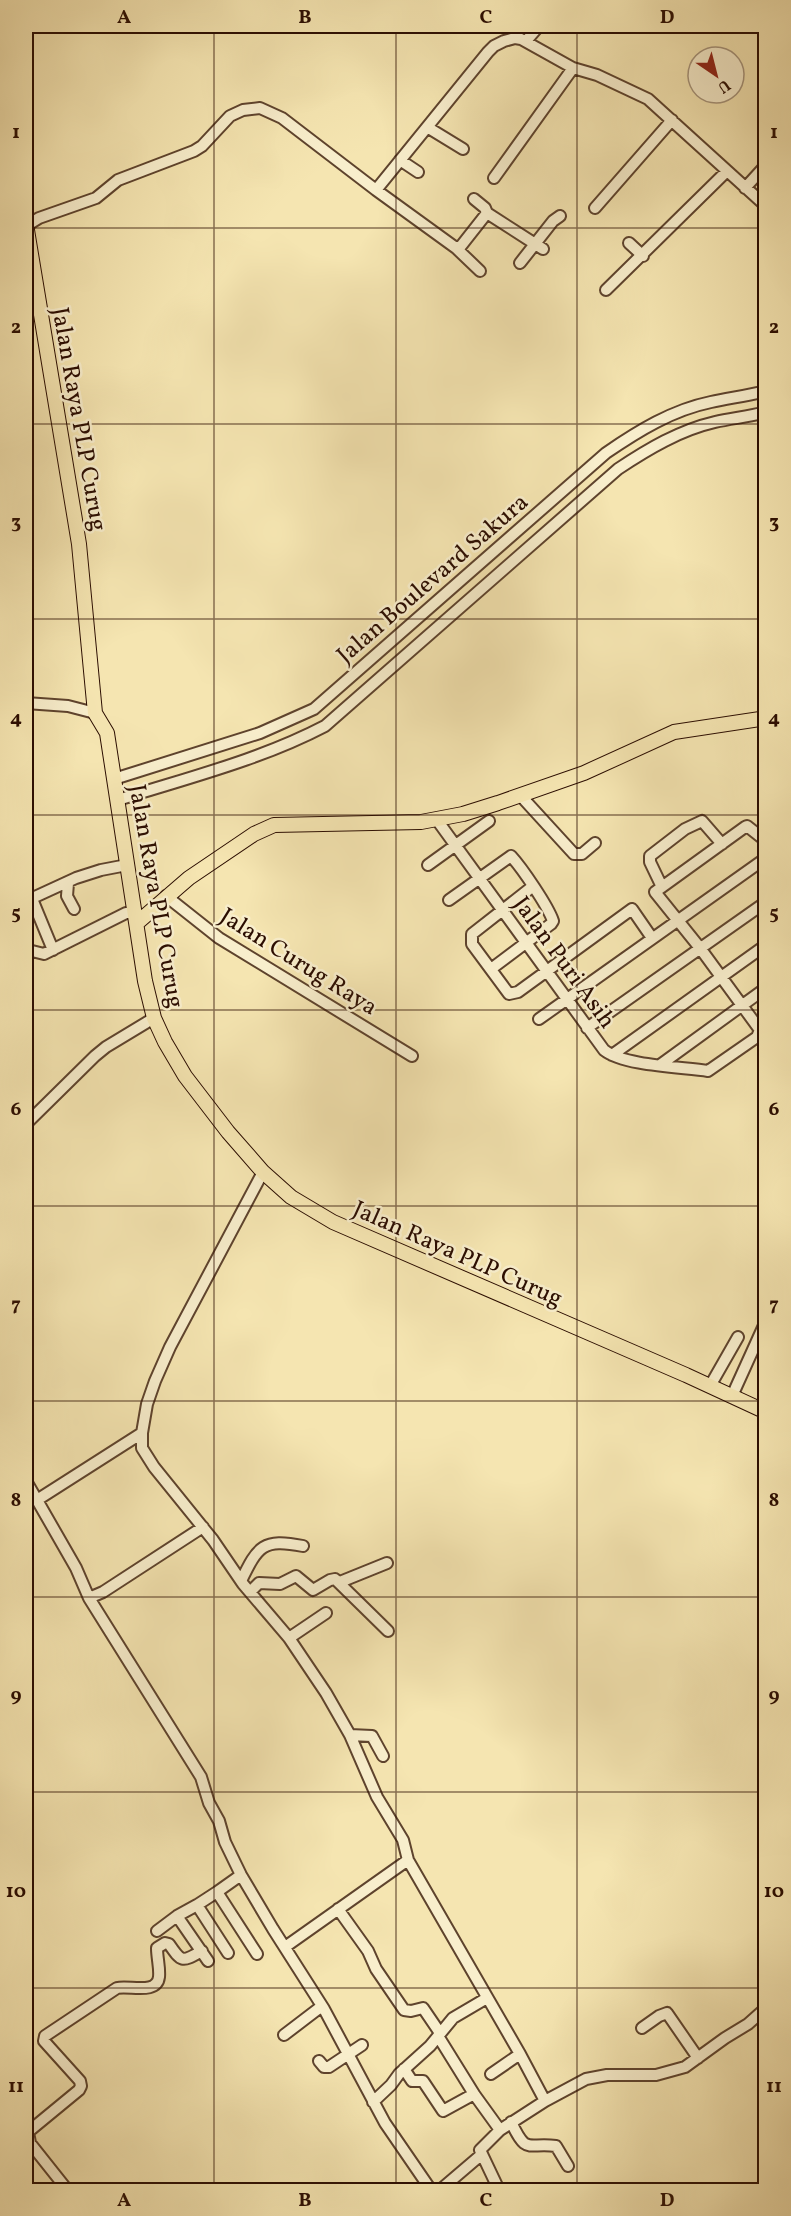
<svg xmlns="http://www.w3.org/2000/svg" width="791" height="2216" viewBox="0 0 791 2216" font-family="Vollkorn,serif">
<rect width="100%" height="100%" fill="#f5e5b1"/>
<filter id="stains"><feTurbulence type="fractalNoise" baseFrequency=".00333" numOctaves="4"/><feColorMatrix values="0 0 0 0 .2 0 0 0 0 .09 0 0 0 0 .02 0 0 0 .5 -.17"/></filter>
<radialGradient id="worn" r=".72"><stop offset=".6" stop-color="#630" stop-opacity="0"/><stop offset="1" stop-color="#630" stop-opacity=".3"/></radialGradient>
<g fill="none" stroke-linecap="round" stroke-linejoin="round">
<g stroke="#5e432d" stroke-width="14">
<path id="minor" d="M526,41L539,26
M427,127L463,149
M400,160L418,172
M494,178L573,68
M745,188L766,165
M376,190L456,248L461,246L487,213L485,208L474,199
M595,208L672,120
M487,213L543,249
M26,226L39,218L96,198L118,180L194,151L202,146L230,116L243,110L260,108L282,118L376,190L488,52L494,46L504,41L515,38L521,39L573,68L597,75L648,99L766,206
M629,243L643,256
M456,248L480,271
M520,263L553,221L560,216
M606,290L727,171
M26,703L68,706L95,713
M114,779L260,733L314,709L606,453C638,431 672,410 711,402C729,398 747,396 766,391
M520,795L574,854H582L595,843
M118,800C187,778 260,760 325,726L618,469C648,449 680,430 715,422C732,418 749,417 766,412
M437,820L604,1050C624,1066 682,1067 708,1071L757,1037L760,1030L700,948L655,892L745,827L747,826L766,841
M428,865L489,821
M68,883L67,896L74,909
M532,887L472,934V944L509,994L518,992L632,909L652,938
M662,887L650,862V856L685,829L702,821L722,844
M166,896L219,938L412,1056
M32,899L53,950
M449,900L511,856C522,868 548,906 553,921L551,924L491,969
M26,901L76,878L101,870L127,865
M26,953L32,951L44,954L126,913H135
M539,1019L766,858
M587,1028L766,902
M612,1055L766,945
M660,1065L766,988
M26,1124L95,1056L106,1047L154,1018
M263,1172L170,1347L155,1381L147,1404L142,1433V1448L154,1467L213,1540L243,1584L289,1638L326,1693L350,1735L377,1797L403,1840L408,1860L520,2054L545,2101L500,2130L480,2150L499,2190
M710,1386L738,1337
M732,1396L766,1321
M26,1481L37,1500L142,1433
M37,1500L76,1568L89,1598L103,1592L203,1527
M241,1581C258,1546 263,1538 303,1546
M340,1582L387,1563
M250,1592L259,1583L280,1584L296,1576L313,1590L330,1580L335,1579L388,1631
M89,1598L201,1777L209,1803L219,1821L225,1842L241,1875L273,1929L324,2009L385,2123L431,2190
M289,1638L326,1613
M350,1735L372,1736L383,1756
M241,1875L217,1892L257,1954
M217,1892L197,1905L228,1953
M338,1909L368,1951L376,1969L404,2010L411,2011L423,2008L440,2033
M177,1916L208,1961
M157,1931L177,1916L197,1905
M285,1947L408,1860
M642,2028L659,2016L667,2013L698,2058
M284,2035L322,2006
M438,2036L474,2094
M319,2061L324,2067H329L362,2045
M404,2069L412,2081H423L443,2111L474,2094L500,2130
M491,2074L520,2054
M545,2101L586,2079L607,2075H656L685,2067L725,2038L748,2024L766,2008
M373,2102L391,2085L399,2074L430,2046L453,2018L487,1998
M511,2122C527,2156 527,2142 556,2146L568,2166
M63,2190L65,2187L30,2143L28,2132L79,2090L81,2086L80,2081L44,2041L45,2036L117,1988C129,1985 157,1995 159,1977C160,1968 157,1958 157,1948L165,1943L169,1944C182,1963 182,1962 202,1951
M440,2190L481,2155"/>
</g>
<g stroke="#2b0d01" stroke-width="16">
<path id="major" d="M26,224L79,544L95,713L107,733L145,981L154,1018L165,1042L185,1076L228,1132L263,1172L291,1197L333,1222L686,1375L766,1412
M137,923L189,878L254,834L274,825L421,822L463,814L498,803L584,773L674,732L766,718"/>
</g>
<use href="#minor" stroke="#f8eecc" stroke-width="10"/>
<use href="#major" stroke="#f5e5b1" stroke-width="14"/>
</g>
<path fill="none" stroke="#2b0d01" stroke-width="1.5" stroke-opacity="0.55" d="M214,26V2190M396,26V2190M577,26V2190M26,228H766M26,424H766M26,619H766M26,815H766M26,1010H766M26,1206H766M26,1401H766M26,1597H766M26,1792H766M26,1988H766"/>
<g text-anchor="middle" stroke-width="5" stroke-linejoin="round" paint-order="stroke">
<g font-size="24" fill="#2b0d01" stroke="#f8eecc">
<text transform="translate(80 419) rotate(80)" y="8">Jalan Raya PLP Curug</text>
<text transform="translate(432 578) rotate(-41)" y="8">Jalan Boulevard Sakura</text>
<text transform="translate(157 896) rotate(80)" y="8">Jalan Raya PLP Curug</text>
<text transform="translate(299 961) rotate(32)" y="8">Jalan Curug Raya</text>
<text transform="translate(565 962) rotate(54)" y="8">Jalan Puri Asih</text>
<text transform="translate(458 1253) rotate(24)" y="8">Jalan Raya PLP Curug</text>
</g>
</g>
<rect width="791" height="2216" fill="none" stroke="#f5e5b1" stroke-width="66"/>
<g transform="translate(716 75) rotate(145)"><circle r="28" fill="#f8eecc" stroke="#a6947b" stroke-width="1.5"/>
<path d="M0-4.5L10 22L0 15L-10 22Z" fill="#8f2418"/>
<text y="-9" font-size="16" font-weight="bold" text-anchor="middle" fill="#2b0d01">U</text>
</g>
<rect x="33" y="33" width="725" height="2150" fill="none" stroke="#2b0d01" stroke-width="2"/>
<g font-size="20" text-anchor="middle" font-weight="bold" fill="#2b0d01">
<text x="124" y="23">A</text>
<text x="305" y="23">B</text>
<text x="486" y="23">C</text>
<text x="667" y="23">D</text>
<text x="16" y="138">1</text>
<text x="774" y="138">1</text>
<text x="16" y="333">2</text>
<text x="774" y="333">2</text>
<text x="16" y="528">3</text>
<text x="774" y="528">3</text>
<text x="16" y="724">4</text>
<text x="774" y="724">4</text>
<text x="16" y="919">5</text>
<text x="774" y="919">5</text>
<text x="16" y="1115">6</text>
<text x="774" y="1115">6</text>
<text x="16" y="1310">7</text>
<text x="774" y="1310">7</text>
<text x="16" y="1506">8</text>
<text x="774" y="1506">8</text>
<text x="16" y="1701">9</text>
<text x="774" y="1701">9</text>
<text x="16" y="1897">10</text>
<text x="774" y="1897">10</text>
<text x="16" y="2092">11</text>
<text x="774" y="2092">11</text>
<text x="124" y="2206">A</text>
<text x="305" y="2206">B</text>
<text x="486" y="2206">C</text>
<text x="667" y="2206">D</text>
</g>
<rect width="100%" height="100%" filter="url(#stains)"/>
<rect width="100%" height="100%" fill="url(#worn)"/>
</svg>
